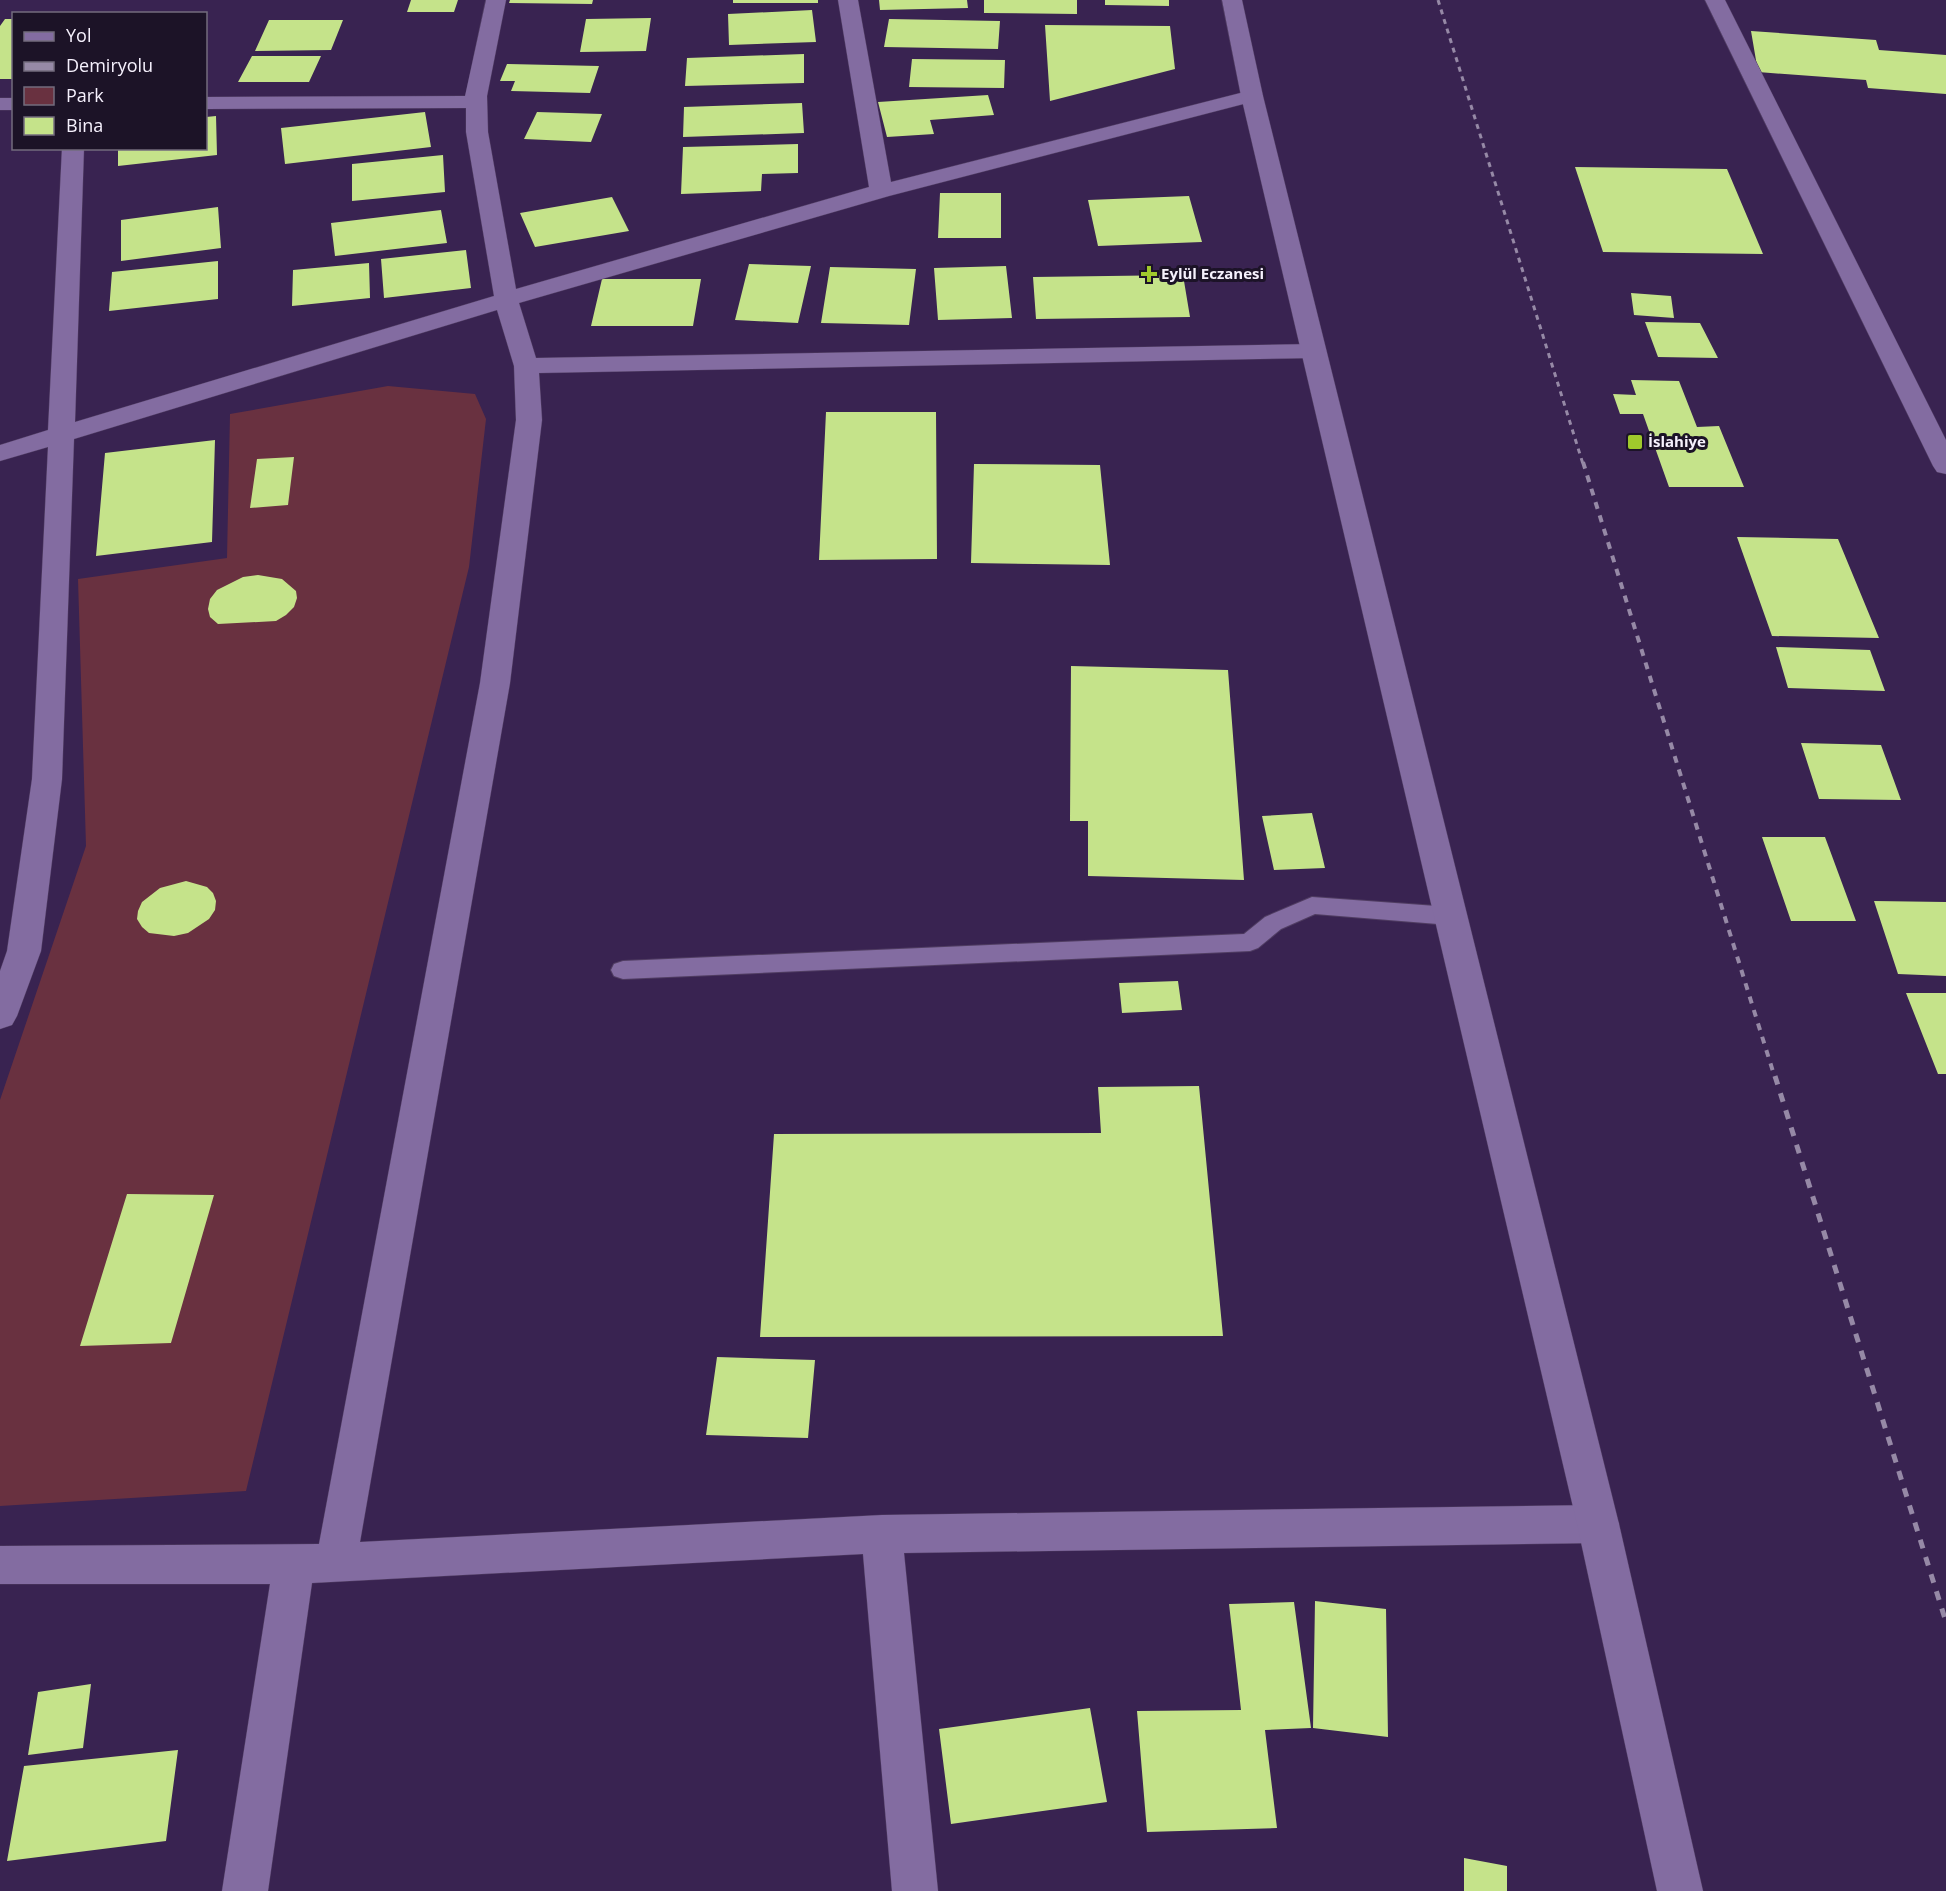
<svg xmlns="http://www.w3.org/2000/svg" width="1946" height="1891" viewBox="0 0 1946 1891" font-family="'Open Sans',sans-serif">
<rect width="100%" height="100%" fill="#392351"/>
<path fill="#693140" d="M388,386L475,394L486,419L469,567L246,1491L0,1506V1100L86,846L78,579L227,558L230,414Z"/>
<path fill="#c5e38a" d="M411,0H458L454,12H407Z
M510,0H593L592,4L509,3Z
M733,0H818V3H733Z
M879,0H967L968,8L880,10Z
M984,0H1077V14L984,13Z
M1105,0H1169V6L1105,5Z
M812,10L816,42L729,45L728,14Z
M651,18L646,51L580,52L586,19Z
M5,19H14V79H0V26Z
M889,19L1000,21L998,49L884,47Z
M269,20H343L331,50L255,51Z
M1045,25L1170,26L1175,69L1050,101Z
M1751,31L1876,40L1879,50L1946,55V94L1868,88L1866,80L1758,72Z
M804,54V83L685,86L687,58Z
M252,56H321L309,82H238Z
M912,59L1005,60L1004,88L909,87Z
M507,64L599,66L590,93L511,91L515,81H500Z
M988,95L994,115L930,120L934,134L887,137L878,102Z
M802,103L804,133L683,137L684,107Z
M425,112L431,147L285,164L281,128Z
M537,112L602,114L591,142L524,139Z
M216,116L217,155L118,166V148H206V117Z
M798,144V173L762,174L761,191L681,194L683,147Z
M443,155L445,192L352,201V164Z
M1575,167L1727,169L1763,254L1603,252Z
M940,193H1001V238H938Z
M1189,196L1202,242L1098,246L1088,200Z
M612,197L629,231L535,247L520,213Z
M218,207L221,248L121,261V220Z
M441,210L447,243L335,256L331,223Z
M466,250L471,288L384,298L381,259Z
M218,261V299L109,311L112,272Z
M369,263L370,298L292,306L293,270Z
M749,264L811,266L798,323L735,320Z
M1006,266L1012,318L938,320L934,268Z
M830,267L916,269L909,325L821,323Z
M1183,275L1190,317L1036,319L1033,277Z
M602,279H701L693,326H591Z
M1631,293L1671,296L1674,318L1634,315Z
M1645,322L1700,323L1718,358L1658,357Z
M1631,380L1679,381L1697,427L1719,426L1744,487H1669L1643,414H1620L1613,394L1636,395Z
M826,412H936L937,559L819,560Z
M215,440L212,542L96,556L105,453Z
M294,457L288,505L250,508L257,459Z
M974,464L1100,465L1110,565L971,563Z
M1737,537L1838,539L1879,638L1772,636Z
M258,575L282,579L296,591L297,598L294,607L286,615L276,621L218,624L210,617L208,609L210,599L217,590L243,577Z
M1776,647L1870,650L1885,691L1788,688Z
M1071,666L1228,670L1244,880L1088,876V821H1070Z
M1801,743L1881,745L1901,800L1819,799Z
M1312,813L1325,868L1274,870L1262,816Z
M1762,837H1825L1856,921H1791Z
M186,881L207,887L213,893L216,901L215,910L209,919L188,933L174,936L149,933L142,927L137,919L138,911L142,902L160,888Z
M1874,901L1946,902V976L1898,974Z
M1178,981L1182,1010L1122,1013L1119,983Z
M1906,993H1946V1074H1938Z
M1199,1086L1223,1336L760,1337L774,1134L1101,1133L1098,1087Z
M127,1194L214,1195L171,1343L80,1346Z
M717,1357L815,1360L808,1438L706,1435Z
M1315,1601L1386,1609L1388,1737L1313,1728Z
M1294,1602L1311,1728L1265,1730L1277,1828L1147,1832L1137,1711L1241,1710L1229,1604Z
M91,1684L83,1748L28,1755L38,1692Z
M1090,1708L1107,1802L951,1824L939,1729Z
M178,1750L166,1841L7,1861L24,1766Z
M1464,1858L1507,1866V1891H1464Z"/>
<g fill="none" stroke-linecap="round" stroke-linejoin="round">
<g stroke="#503d62" stroke-width="2">
<path id="lane" d="M1312,897L1450,907L1458,910L1462,916L1458,922L1450,925L1315,914L1281,929L1258,948L1250,951L623,979L614,976L611,970L614,964L623,961L1244,934L1265,917Z"/>
</g>
<g stroke="#503d62" stroke-width="1">
<path id="street" d="M486,0H506L487,96L488,132L516,289L869,187L838,0H858L891,182L1252,90L1259,92L1263,96L1259,100L889,196L519,303L536,358L1314,344L1323,346L1326,351L1323,356L1314,358L539,373L542,420L510,683L360,1542L882,1515L1598,1505L1613,1511L1619,1524L1613,1537L1598,1543L904,1553L938,1891H892L863,1554L312,1583L268,1891H222L270,1584H0V1546L319,1544L480,683L516,420L514,366L497,310L74,439L62,779L41,951L17,1016L12,1025L0,1029V971L7,951L32,779L48,447L0,461V445L48,430L62,148H84L75,422L494,296L466,132V108L206,109V97L465,96Z
M0,98H14V110H0Z"/>
</g>
<g stroke="#503d62" stroke-width="1">
<path id="secondary" d="M1222,0H1242L1263,96L1619,1524L1703,1891H1657L1577,1524L1241,96Z
M1705,0H1725L1946,440V474L1937,472L1933,466Z"/>
</g>
<use href="#lane" fill="#836ca1" fill-rule="evenodd"/>
<use href="#street" fill="#836ca1" fill-rule="evenodd"/>
<use href="#secondary" fill="#836ca1" fill-rule="evenodd"/>
<path stroke="#9689a6" stroke-width="3" stroke-dasharray="5 5" stroke-linecap="butt" d="M1438,0L1583,464"/>
<path stroke="#9689a6" stroke-width="4" stroke-dasharray="7 7" stroke-linecap="butt" d="M1583,462L1775,1078"/>
<path stroke="#9689a6" stroke-width="5" stroke-dasharray="9 9" stroke-linecap="butt" d="M1775,1076L1946,1622"/>
</g>
<g fill="#a0c92c" stroke="#1c1327" stroke-width="2">
<path d="M1146 265h6v6h6v6h-6v6h-6v-6h-6v-6h6z"/>
<rect x="1627" y="434" width="16" height="16" rx="3"/>
</g>
<g text-anchor="middle" stroke-width="6" stroke-linejoin="round" paint-order="stroke">
<g font-size="15" font-weight="bold" fill="#f6f1fd" stroke="#1c1327" text-anchor="start">
<text x="1161" y="279">Eylül Eczanesi</text>
<text x="1648" y="447">İslahiye</text>
</g>
</g>
<rect x="12" y="12" width="195" height="138" fill="#1c1327" stroke="#736c7d" stroke-width="1.5"/>
<rect x="24" y="32" width="30" height="9" fill="#836ca1" stroke="#736c7d" stroke-width="1.5"/>
<text x="66" y="42" font-size="18" fill="#f6f1fd">Yol</text>
<rect x="24" y="62" width="30" height="9" fill="#9689a6" stroke="#736c7d" stroke-width="1.5"/>
<text x="66" y="72" font-size="18" fill="#f6f1fd">Demiryolu</text>
<rect x="24" y="87" width="30" height="18" fill="#693140" stroke="#736c7d" stroke-width="1.5"/>
<text x="66" y="102" font-size="18" fill="#f6f1fd">Park</text>
<rect x="24" y="117" width="30" height="18" fill="#c5e38a" stroke="#736c7d" stroke-width="1.5"/>
<text x="66" y="132" font-size="18" fill="#f6f1fd">Bina</text>
</svg>
